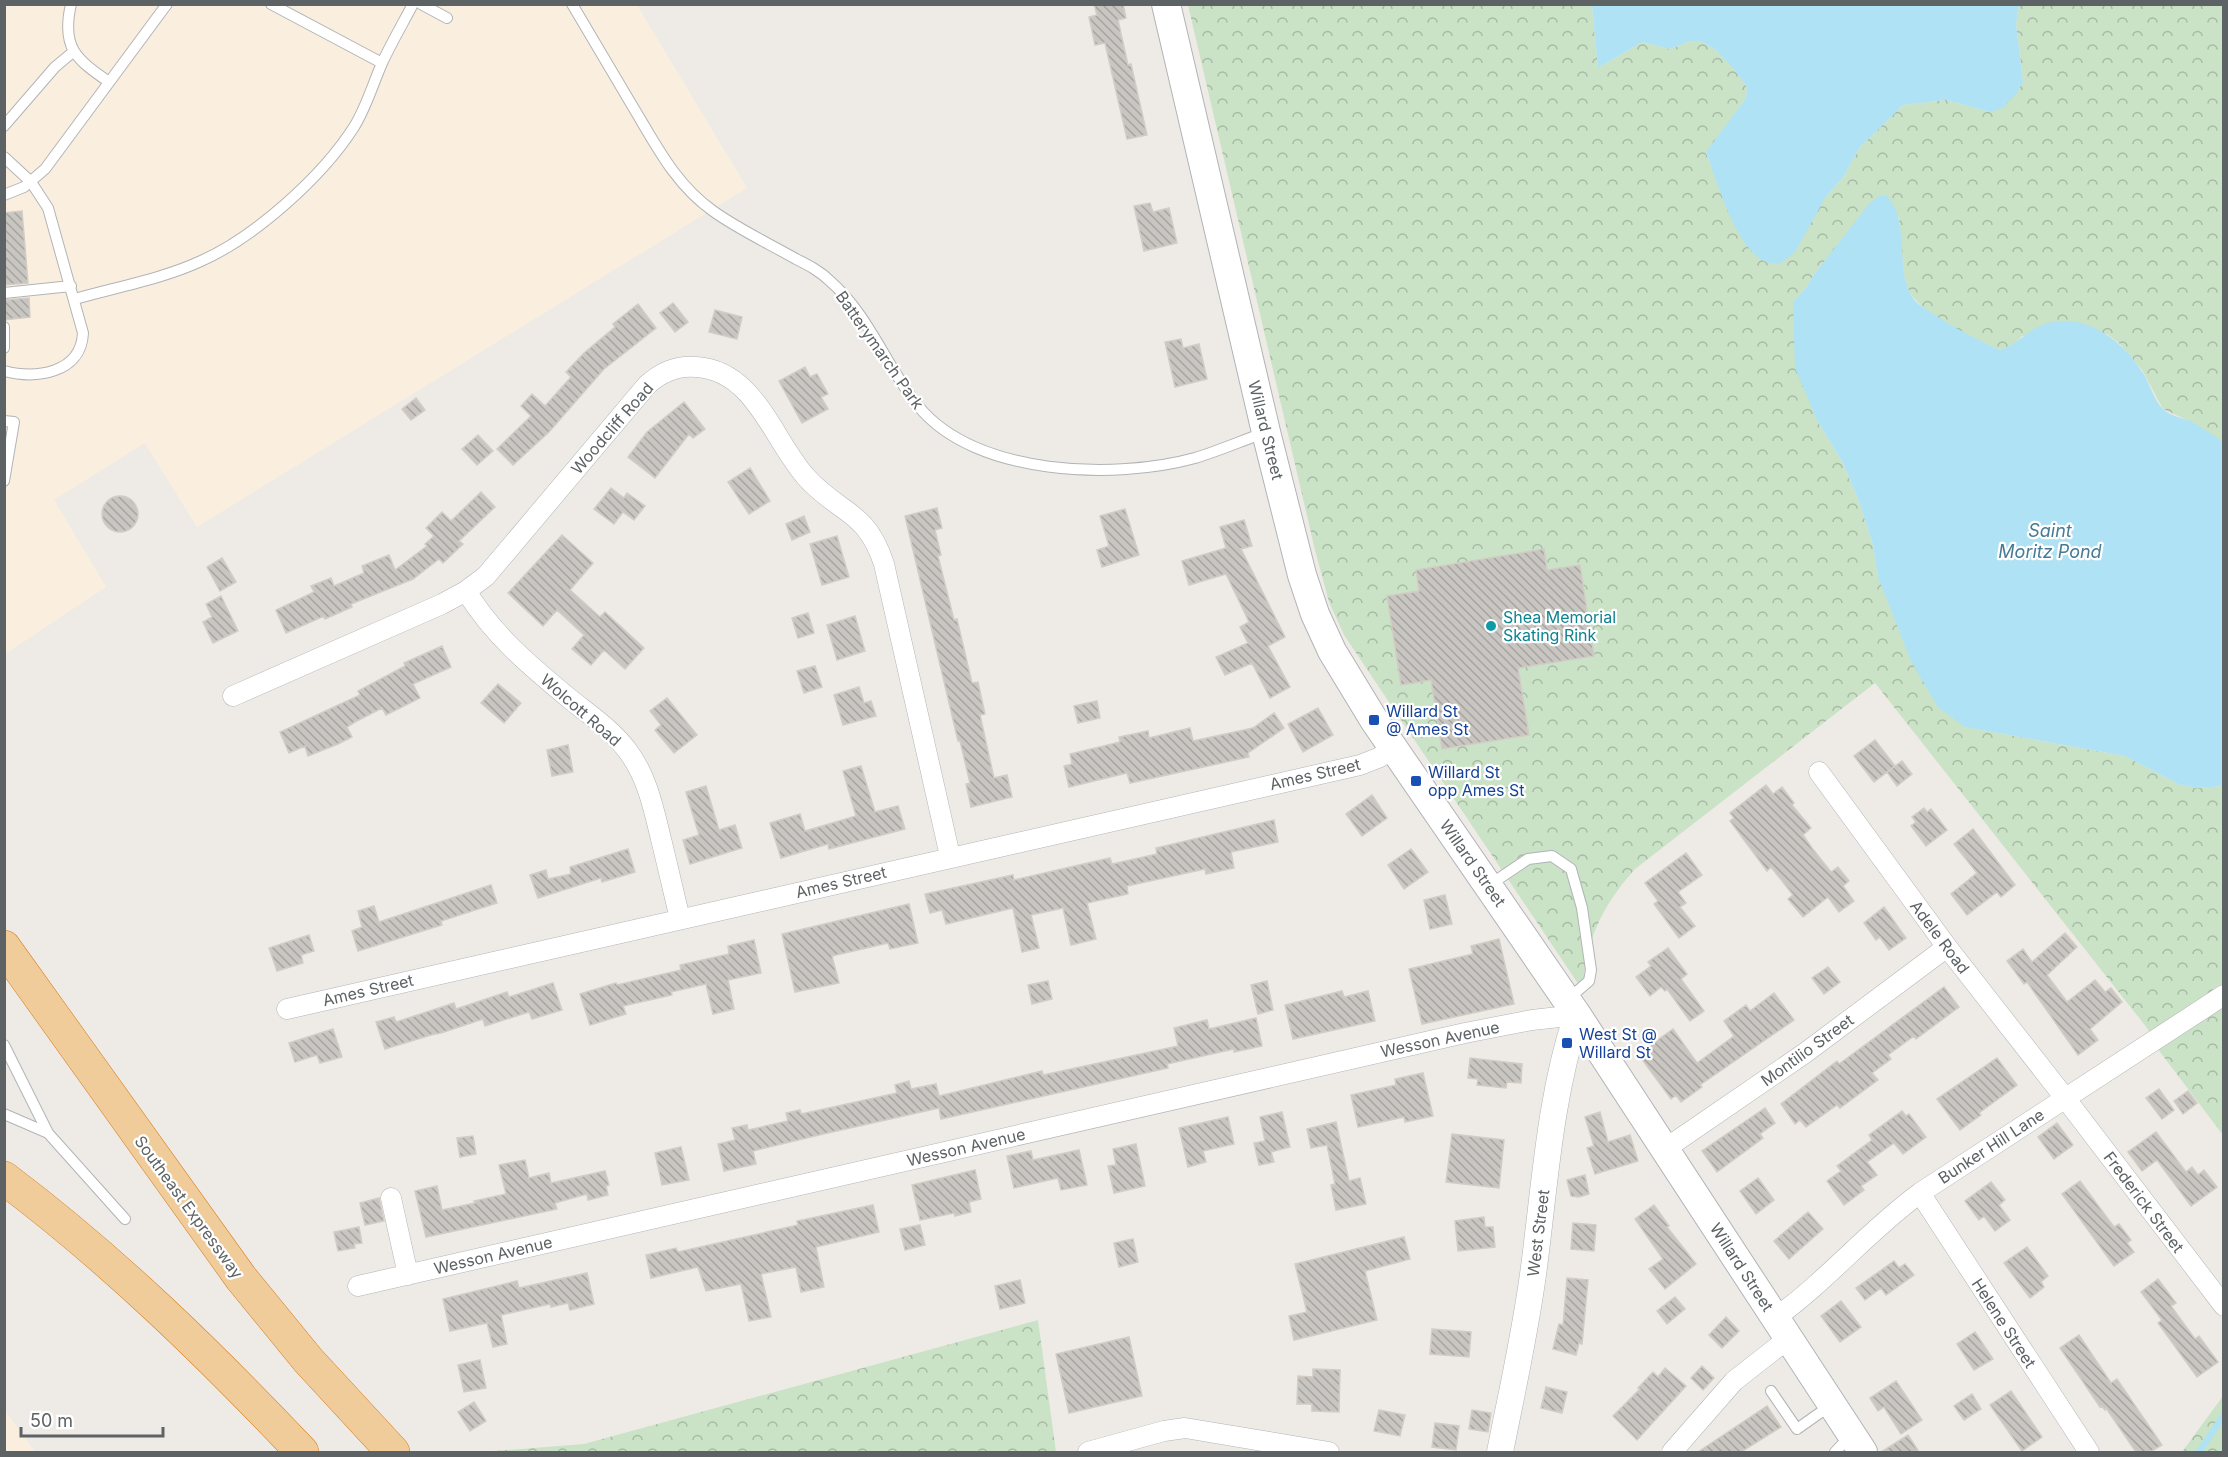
<svg xmlns="http://www.w3.org/2000/svg" width="2228" height="1457" viewBox="0 0 2228 1457" font-family="Inter,sans-serif">
<defs>
<pattern id="forest-crowns" width="20" height="18" patternUnits="userSpaceOnUse" patternTransform="scale(1.5)"><rect width="20" height="18" fill="#cae2c6"/><path d="M2 6a3 3 0 1 1 6 0M12 15a3 3 0 1 1 6 0" fill="none" stroke="#a7bba4"/></pattern>
<pattern id="building-back-hatch" width="6" height="6" patternUnits="userSpaceOnUse" patternTransform="scale(1.5)"><rect width="6" height="6" fill="#c9c6c2"/><path d="M-1 5l2 2M0 0l6 6M5-1l2 2" fill="none" stroke="#a6a4a1"/></pattern>
</defs>
<rect width="100%" height="100%" fill="#eeebe6"/>
<path fill="#faefdf" d="M5,5H637L747,188L197,527L145,443L54,500L106,587L5,654Z
M5,1410L35,1452H5Z"/>
<path fill="url(#forest-crowns)" d="M1188,5H1592L1598,68L1642,42L1670,49L1690,41H1700L1716,50L1733,67L1747,87L1746,98L1706,153L1733,222L1825,198L1844,176L1859,148L1903,105L1946,100L1990,112L2023,82L2016,24L2019,5H2223V442L2191,422L2163,409L2142,370L2120,344L2107,334L2022,336L2012,346L2000,350C1974,338 1914,313 1906,284C1901,263 1901,239 1899,218L1870,204L1813,276L1806,288L1793,302L1818,422L1843,463L1860,504L1873,545L1878,577L1965,727L2125,756L2180,785L2199,788L2223,786V1135L2160,1052L2147,1028L1875,683L1635,869C1602,906 1585,941 1583,991L1344,635L1329,602L1315,550Z
M1038,1320L1056,1452H481L584,1444Z
M2223,1396V1452H2182Z"/>
<path fill="#afe2f4" d="M1592,5H2019L2016,24L2023,82L2017,93L2003,108L1990,112L1946,100L1903,105L1859,148L1844,176L1825,198L1795,252L1780,264C1776,263 1770,264 1766,262C1736,250 1717,181 1706,152L1746,98L1747,87L1733,68L1716,50L1700,41H1690L1670,49L1642,42L1598,68Z
M1879,196H1887C1912,224 1893,268 1913,298C1916,303 1922,306 1927,310C1950,326 1974,338 2000,350C2019,344 2031,326 2052,322C2090,315 2124,342 2143,373C2149,382 2155,402 2163,409C2170,416 2184,418 2192,422C2203,428 2213,435 2223,442V786L2199,788L2180,785L2125,756L1965,727L1938,707L1911,661L1878,577L1873,545L1860,504L1843,463L1818,422L1795,368L1793,302L1806,288L1813,276L1869,204Z"/>
<g fill="none" stroke-linecap="round" stroke-linejoin="round">
<path stroke="#afe2f4" stroke-width="6" d="M2199,1452L2224,1415"/>
</g>
<path fill="url(#building-back-hatch)" stroke="#d2ccc5" stroke-width="1.5" d="M1094,4H1123L1126,18L1118,20L1128,65L1131,64L1147,135L1127,139L1105,43L1095,45L1089,17L1097,15Z
M1150,203L1153,212L1169,208L1177,243L1144,251L1134,206Z
M22,211L28,283L4,285V213Z
M29,298L30,317L4,320V300Z
M673,303L688,322L675,332L660,313Z
M638,304L656,328L604,369L549,432L513,465L497,449L531,416L521,406L532,394L545,406L571,377L566,372L584,353L615,327L613,324Z
M715,310L742,317L737,339L709,332Z
M1181,339L1183,348L1199,344L1207,379L1175,387L1165,342Z
M805,367L810,377L817,374L828,394L821,397L828,409L802,423L779,381Z
M416,398L425,410L411,420L402,409Z
M684,402L705,429L693,438L689,434L655,478L628,457L647,432Z
M478,435L493,451L477,465L462,449Z
M750,468L770,501L749,514L728,482Z
M611,488L624,498L627,493L645,506L634,520L623,512L614,524L594,509Z
M481,492L495,507L459,541L463,544L443,563L439,559L413,579L351,604L352,607L325,619L324,616L286,633L276,610L314,592L311,586L331,578L334,586L364,573L362,566L389,555L395,570L427,546L425,544L434,536L426,528L442,512L451,521Z
M102 514a18 18 0 1 1 36 0a18 18 0 1 1-36 0Z
M937,508L942,528L935,530L941,555L938,556L954,620L957,619L972,683L978,682L985,714L980,715L994,778L1007,775L1012,797L971,807L966,784L970,783L960,741H958L905,516Z
M1125,509L1139,555L1102,567L1097,550L1109,546L1100,516Z
M804,516L810,532L792,540L786,524Z
M1244,520L1252,546L1241,549L1285,637L1268,646L1290,687L1270,698L1252,663L1225,675L1216,657L1248,643L1240,627L1249,622L1226,574L1189,585L1182,561L1226,548L1220,527Z
M562,535L593,563L570,590L600,617L605,612L644,648L625,669L604,650L591,665L572,649L584,635L557,610L543,626L508,593Z
M837,536L849,577L822,585L810,544Z
M1544,549L1547,570L1580,565L1594,656L1518,668L1529,735L1442,749L1431,680L1401,685L1387,596L1419,591L1416,570Z
M222,558L236,582L220,591L207,567Z
M221,596L238,631L213,643L203,622L212,617L206,604Z
M808,613L814,633L798,638L792,618Z
M855,616L865,651L837,660L827,625Z
M442,646L451,667L413,684L420,698L386,715L382,708L355,722L347,727L352,737L338,744L308,756L305,746L289,753L280,732L360,695L358,691L405,666L404,663Z
M815,666L822,687L804,693L797,671Z
M498,684L521,703L504,723L481,703Z
M859,687L864,703L871,701L876,716L843,725L834,695Z
M667,698L697,735L674,753L655,730L661,725L650,711Z
M1097,701L1100,718L1078,723L1074,706Z
M1318,708L1333,735L1303,752L1288,724Z
M1274,713L1284,728L1248,753L1249,757L1130,783L1127,773L1069,787L1064,766L1072,764L1070,754L1120,742L1119,737L1148,731L1149,738L1190,728L1193,741L1253,728Z
M1875,740L1895,766L1874,782L1854,756Z
M568,745L573,772L552,776L547,750Z
M1902,761L1912,774L1897,786L1887,772Z
M861,766L875,812L898,806L905,829L829,849L828,844L781,858L770,823L800,814L805,831L856,816L843,771Z
M1766,785L1773,794L1782,787L1794,803L1792,805L1811,828L1803,835L1812,848L1831,872L1838,867L1849,881L1843,886L1854,901L1839,912L1828,897L1803,917L1788,899L1793,895L1771,867L1767,871L1730,821L1734,818L1730,813Z
M706,786L719,830L735,825L742,848L690,864L683,840L699,835L686,792Z
M1372,795L1387,818L1362,836L1346,814Z
M1924,808L1927,812L1931,809L1947,830L1926,846L1911,826L1916,822L1912,817Z
M1274,820L1278,842L1231,852L1234,868L1206,874L1205,869L1127,886L1128,894L1087,903L1096,939L1071,945L1063,908L1031,915L1039,948L1022,952L1013,908L946,924L942,910L930,913L925,894L1013,875L1014,880L1110,858L1112,864L1157,854L1156,848Z
M1973,829L2015,885L2001,897L1997,892L1967,915L1951,894L1977,873L1954,844Z
M628,849L635,872L602,882L601,878L538,898L530,875L546,870L548,879L571,874L570,867Z
M1411,849L1428,872L1404,889L1388,865Z
M1686,853L1702,875L1678,892L1686,903L1680,907L1695,926L1679,938L1654,904L1658,901L1645,883Z
M491,885L497,903L441,921L442,925L358,951L352,931L362,927L358,911L374,906L379,922Z
M1445,895L1452,924L1430,929L1424,900Z
M909,904L918,943L890,949L888,943L832,956L839,983L795,992L782,934Z
M1884,907L1906,938L1889,950L1880,937L1876,940L1864,923Z
M2065,933L2077,947L2047,975L2067,1002L2095,980L2105,992L2111,988L2122,1002L2090,1029L2098,1040L2078,1055L2027,982L2024,984L2007,961L2023,949L2032,962Z
M309,935L314,951L301,955L303,963L277,971L269,948Z
M1499,939L1514,1004L1422,1024L1409,969L1473,954L1471,946Z
M754,940L761,973L728,980L734,1009L713,1014L706,984L671,992L672,995L623,1006L626,1014L590,1025L580,994L616,983L617,985L681,970L680,965L729,954L728,946Z
M1668,948L1687,974L1681,979L1704,1011L1690,1021L1667,989L1665,991L1661,987L1650,996L1636,977L1651,966L1648,962Z
M1828,967L1840,982L1824,994L1812,978Z
M1048,981L1052,999L1032,1004L1028,985Z
M1267,981L1273,1010L1258,1014L1251,985Z
M553,983L562,1010L532,1019L529,1012L485,1026L483,1019L441,1033L431,1035L385,1049L376,1022L394,1017L396,1022L454,1003L456,1009L507,992L509,997Z
M1944,987L1959,1007L1916,1039L1914,1036L1888,1055L1891,1059L1872,1073L1878,1080L1840,1108L1837,1105L1806,1127L1800,1120L1795,1124L1781,1104L1837,1061L1839,1064Z
M1342,991L1344,997L1368,991L1375,1021L1293,1039L1285,1005Z
M1774,993L1794,1020L1700,1085L1702,1087L1681,1102L1676,1095L1671,1099L1638,1054L1673,1029L1697,1063L1734,1036L1724,1021L1746,1005L1750,1011Z
M1256,1018L1262,1046L1234,1052V1049L1167,1064L1168,1068L941,1119L939,1108L819,1135L753,1151L756,1164L724,1171L718,1144L735,1140L732,1128L747,1125L748,1130L788,1121L786,1113L800,1110L801,1114L897,1093L895,1085L909,1081L911,1089L936,1084L939,1096L1042,1071L1043,1075L1178,1046L1174,1028L1207,1020L1209,1029Z
M333,1029L342,1057L320,1063L317,1055L295,1062L289,1043Z
M1470,1058L1522,1064L1521,1083L1507,1082L1506,1088L1477,1085L1478,1079L1468,1078Z
M1997,1058L2017,1085L1979,1113L1981,1115L1960,1130L1937,1099Z
M1423,1073L1433,1116L1405,1122L1404,1117L1358,1127L1351,1095L1396,1085L1395,1079Z
M2159,1089L2174,1110L2162,1119L2146,1098Z
M2188,1091L2197,1103L2183,1114L2174,1101Z
M1765,1108L1775,1123L1760,1134L1763,1138L1717,1172L1702,1151Z
M1902,1111L1906,1116L1909,1114L1926,1137L1903,1154L1894,1143L1867,1162L1877,1175L1861,1186L1864,1190L1844,1205L1827,1181L1841,1171L1837,1166L1872,1140L1869,1135Z
M1282,1112L1290,1147L1271,1152L1274,1162L1259,1165L1254,1143L1265,1141L1260,1117Z
M1600,1112L1608,1142L1630,1135L1638,1161L1595,1174L1587,1148L1594,1146L1585,1117Z
M1228,1117L1234,1144L1203,1151L1206,1162L1188,1167L1179,1128Z
M1336,1122L1349,1181L1360,1178L1366,1204L1336,1210L1331,1185L1335,1184L1327,1145L1311,1148L1307,1129Z
M2057,1123L2073,1145L2054,1159L2038,1137Z
M2156,1132L2186,1172L2192,1167L2198,1175L2204,1170L2217,1187L2191,1206L2157,1160L2142,1171L2128,1152Z
M1452,1134L1504,1140L1499,1188L1446,1182Z
M473,1136L476,1154L460,1157L457,1138Z
M1136,1144L1145,1186L1114,1193L1108,1166L1116,1165L1113,1149Z
M681,1147L689,1180L662,1185L655,1153Z
M1079,1150L1087,1185L1061,1190L1058,1178L1014,1188L1007,1156L1031,1151L1033,1160Z
M525,1160L529,1178L549,1173L551,1183L605,1171L609,1185L606,1186L608,1195L588,1200L587,1194L555,1203L557,1209L426,1237L415,1191L437,1186L442,1210L475,1203L474,1201L506,1194L499,1165Z
M975,1170L981,1199L969,1202L971,1212L955,1216L954,1213L920,1220L912,1185Z
M1585,1175L1589,1194L1579,1197L1571,1196L1567,1180Z
M1758,1178L1774,1200L1756,1214L1740,1191Z
M2080,1181L2114,1227L2119,1224L2131,1240L2127,1243L2134,1252L2114,1266L2062,1194Z
M1991,1182L2005,1200L1999,1205L2010,1220L1995,1231L1984,1216L1979,1220L1965,1201Z
M379,1198L384,1221L365,1225L360,1203Z
M873,1205L879,1232L816,1247L824,1287L801,1292L796,1267L761,1274L771,1317L749,1321L741,1284L706,1291L698,1267L651,1278L646,1255L676,1248L678,1252L798,1225L797,1221Z
M1654,1205L1669,1226L1667,1227L1696,1264L1665,1289L1649,1269L1663,1259L1635,1219Z
M1808,1212L1823,1229L1789,1259L1774,1241Z
M1484,1217L1485,1227H1493L1495,1247L1458,1251L1455,1221Z
M1573,1223L1596,1225L1594,1251L1571,1249Z
M920,1225L925,1245L905,1250L900,1229Z
M359,1227L362,1243L354,1244L355,1248L338,1251L334,1232Z
M1404,1237L1410,1259L1365,1271L1377,1320L1294,1340L1289,1316L1307,1312L1295,1264Z
M1133,1239L1138,1262L1119,1267L1114,1243Z
M2027,1247L2048,1276L2041,1282L2044,1287L2030,1298L2004,1263Z
M1894,1261L1899,1268L1905,1264L1914,1275L1886,1295L1881,1288L1865,1300L1856,1288Z
M587,1273L594,1304L570,1310L568,1303L551,1307L550,1304L501,1315L507,1344L493,1347L487,1323L450,1331L443,1299L517,1281L519,1288Z
M1567,1278L1588,1280L1582,1344L1579,1343L1576,1355L1553,1349L1559,1324L1563,1325Z
M2158,1279L2176,1303L2171,1306L2195,1339L2199,1336L2218,1362L2197,1377L2158,1323L2162,1320L2141,1292Z
M1020,1280L1025,1303L1000,1309L995,1286Z
M1675,1297L1685,1309L1667,1324L1657,1311Z
M1841,1301L1861,1327L1840,1342L1821,1316Z
M1726,1317L1739,1331L1722,1348L1709,1335Z
M1432,1329L1471,1332L1469,1357L1430,1354Z
M1975,1332L1993,1359L1974,1370L1957,1344Z
M2079,1335L2111,1383L2117,1379L2162,1445L2150,1452H2136L2106,1408L2105,1410L2102,1406L2100,1407L2060,1348Z
M1129,1337L1142,1396L1069,1413L1056,1354Z
M480,1360L486,1388L464,1392L458,1365Z
M1702,1366L1714,1378L1703,1390L1691,1378Z
M1665,1368L1686,1386L1637,1440L1613,1416L1640,1389L1638,1388L1653,1372L1658,1377Z
M1313,1369L1340,1370L1339,1412L1312,1411V1404H1297L1298,1376L1313,1377Z
M1896,1381L1922,1420L1901,1434L1884,1407L1878,1411L1870,1398Z
M1546,1387L1567,1392L1562,1413L1541,1408Z
M2011,1391L2042,1437L2022,1451L1990,1405Z
M1972,1394L1981,1409L1964,1420L1954,1406Z
M474,1402L486,1421L470,1431L458,1412Z
M1767,1406L1781,1427L1741,1452H1698Z
M1379,1410L1405,1415L1400,1436L1374,1431Z
M1472,1410L1491,1413L1488,1432L1469,1429Z
M1435,1423L1459,1426L1456,1450L1432,1447Z
M1908,1435L1919,1452H1881Z"/>
<g fill="none" stroke-linecap="round" stroke-linejoin="round">
<g stroke="#b1b4b6" stroke-width="12">
<path id="service" d="M71,4C61,48 76,59 109,82
M271,4L382,63
M421,4L447,18
M572,4C593,39 613,73 633,107C656,145 675,184 713,211C738,229 768,243 796,259C808,265 820,271 830,281C869,315 887,368 919,407C976,476 1115,480 1195,458C1218,451 1241,441 1264,433
M4,126L55,67L73,52
M4,157L31,182L48,208L83,333C81,374 35,379 4,371
M4,195L24,187L45,169L167,4
M4,293L71,286
M75,299C117,287 162,279 201,261C255,237 322,177 354,127C367,106 373,83 383,61C392,42 403,23 413,4
M4,327V348
M4,421L14,422L4,481
M1488,886L1528,859L1552,856L1571,869L1582,908L1591,970L1589,981L1567,1000
M4,1045L48,1133L125,1219
M4,1114L48,1133
M1771,1391L1797,1429L1831,1405
M1835,1452L1851,1435"/>
</g>
<g stroke="#b1b4b6" stroke-width="21">
<path id="minor" d="M466,591C493,635 530,666 570,699C590,715 612,730 627,750C648,777 654,811 662,843C668,869 674,894 680,919
M233,696L442,604L466,591L486,576L647,385C661,372 678,365 697,367C755,371 773,440 806,477C839,514 866,509 884,564L950,856
M1819,772L1947,947L2065,1098L2224,1306
M287,1009L1360,765L1378,758L1394,749
M1665,1149L1805,1053L1947,947
M1920,1193L2089,1452
M391,1198L408,1275
M358,1286L1465,1033L1532,1020L1577,1015
M1775,1318C1827,1281 1868,1231 1920,1193L2224,995
M1088,1452L1164,1431L1185,1428L1329,1452
M1672,1452L1734,1381L1789,1338"/>
</g>
<g stroke="#b1b4b6" stroke-width="27">
<path id="tertiary" d="M1500,1452C1512,1391 1526,1330 1534,1267C1545,1183 1550,1096 1577,1015"/>
</g>
<g stroke="#b0b4b7" stroke-width="30">
<path id="secondary" d="M1166,4L1266,432L1302,575L1315,614L1332,651L1374,720L1577,1015L1863,1452"/>
</g>
<g stroke="#d77d1d" stroke-width="34">
<path id="motorway" d="M4,947L241,1278L308,1360L393,1452
M4,1178C113,1260 209,1354 302,1452"/>
</g>
<use href="#service" stroke="#fff" stroke-width="10"/>
<use href="#minor" stroke="#fff" stroke-width="20"/>
<use href="#tertiary" stroke="#fff" stroke-width="26"/>
<use href="#secondary" stroke="#fff" stroke-width="28"/>
<use href="#motorway" stroke="#f0cc9b" stroke-width="33"/>
</g>
<circle fill="#0f9aa8" stroke="#fff" stroke-width="2" cx="1491" cy="626" r="6"/>
<g fill="#1a4fb4" stroke="#fff" stroke-width="2">
<rect x="1368" y="714" width="12" height="12" rx="3"/>
<rect x="1410" y="775" width="12" height="12" rx="3"/>
<rect x="1561" y="1037" width="12" height="12" rx="3"/>
</g>
<g text-anchor="middle" stroke-width="4.5" stroke-linejoin="round" paint-order="stroke">
<g font-size="16" fill="#5d6264" stroke="#fff">
<text transform="translate(880 350) rotate(55)" y="6">Batterymarch Park</text>
<text transform="translate(612 428) rotate(-49)" y="6">Woodcliff Road</text>
<text transform="translate(1266 430) rotate(76)" y="6">Willard Street</text>
<text transform="translate(581 710) rotate(41)" y="6">Wolcott Road</text>
<text transform="translate(1315 774) rotate(-13)" y="6">Ames Street</text>
<text transform="translate(1473 863) rotate(55)" y="6">Willard Street</text>
<text transform="translate(841 882) rotate(-13)" y="6">Ames Street</text>
<text transform="translate(1940 937) rotate(53)" y="6">Adele Road</text>
<text transform="translate(368 990) rotate(-13)" y="6">Ames Street</text>
<text transform="translate(1440 1039) rotate(-12)" y="6">Wesson Avenue</text>
<text transform="translate(1807 1050) rotate(-36)" y="6">Montilio Street</text>
<text transform="translate(1991 1146) rotate(-33)" y="6">Bunker Hill Lane</text>
<text transform="translate(966 1147) rotate(-13)" y="6">Wesson Avenue</text>
<text transform="translate(2144 1202) rotate(53)" y="6">Frederick Street</text>
<text transform="translate(189 1207) rotate(54)" y="6">Southeast Expressway</text>
<text transform="translate(1538 1233) rotate(-83)" y="6">West Street</text>
<text transform="translate(493 1255) rotate(-13)" y="6">Wesson Avenue</text>
<text transform="translate(1742 1267) rotate(57)" y="6">Willard Street</text>
<text transform="translate(2004 1323) rotate(57)" y="6">Helene Street</text>
</g>
<g font-size="16" fill="#0d838f" stroke="#fff" text-anchor="start">
<text x="1503" y="623">Shea Memorial<tspan x="1503" dy="18">Skating Rink</tspan></text>
</g>
<g font-size="16" fill="#164399" stroke="#fff" text-anchor="start">
<text x="1386" y="717">Willard St<tspan x="1386" dy="18">@ Ames St</tspan></text>
<text x="1428" y="778">Willard St<tspan x="1428" dy="18">opp Ames St</tspan></text>
<text x="1579" y="1040">West St @<tspan x="1579" dy="18">Willard St</tspan></text>
</g>
<g font-size="18" font-style="italic" fill="#477a94" stroke="#fff">
<text x="2050" y="537">Saint<tspan x="2050" dy="21">Moritz Pond</tspan></text>
</g>
</g>
<rect width="2228" height="1457" fill="none" stroke="#5d6264" stroke-width="12"/>
<path d="M21 1427v9h142v-9" fill="none" stroke="#5d6264" stroke-width="3"/>
<text x="30" y="1427" font-size="18" fill="#5d6264" stroke="#ffffff" stroke-width="4.5" paint-order="stroke">50 m</text>
</svg>
